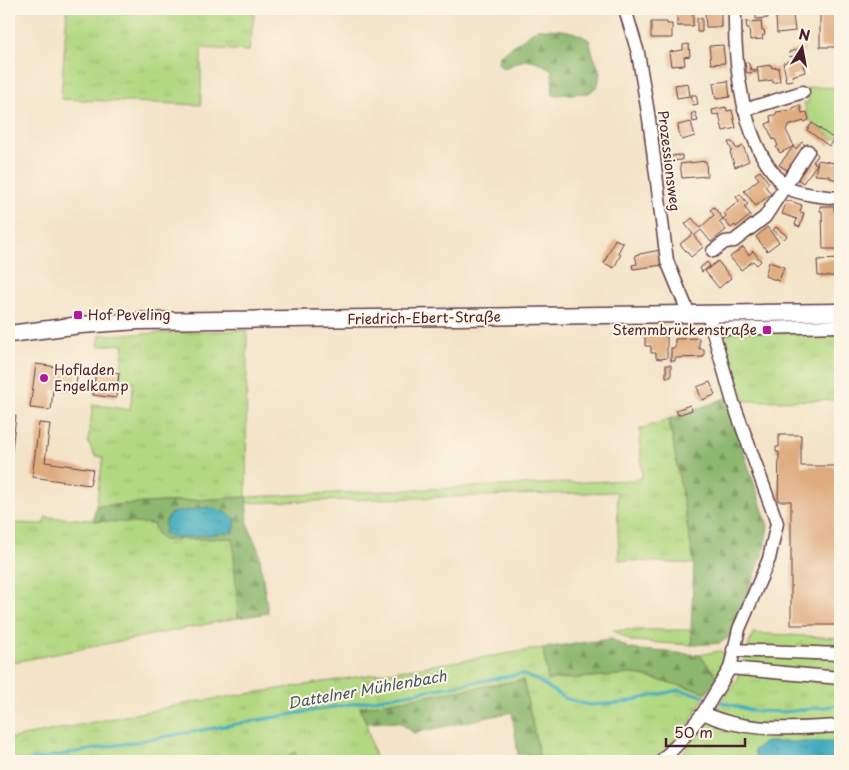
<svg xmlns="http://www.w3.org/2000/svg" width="849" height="770" viewBox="0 0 849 770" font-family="'Playpen Sans',sans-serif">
<defs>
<pattern id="grass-tufts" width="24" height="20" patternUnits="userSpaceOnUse" patternTransform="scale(1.25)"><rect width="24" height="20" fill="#b3d882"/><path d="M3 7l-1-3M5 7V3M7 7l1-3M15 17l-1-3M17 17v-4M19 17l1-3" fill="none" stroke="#9bb970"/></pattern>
<pattern id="forest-firs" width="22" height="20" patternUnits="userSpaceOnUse" patternTransform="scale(1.25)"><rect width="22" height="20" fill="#8eb870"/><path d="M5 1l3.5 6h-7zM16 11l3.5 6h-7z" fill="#76955c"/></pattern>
<pattern id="water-ripples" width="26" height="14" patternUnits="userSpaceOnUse" patternTransform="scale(1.25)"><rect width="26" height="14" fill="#3facbd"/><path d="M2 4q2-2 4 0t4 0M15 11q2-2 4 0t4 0" fill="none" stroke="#378b9a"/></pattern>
</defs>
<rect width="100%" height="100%" fill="#fcf5e5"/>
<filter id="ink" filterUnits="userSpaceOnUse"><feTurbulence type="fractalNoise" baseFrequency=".02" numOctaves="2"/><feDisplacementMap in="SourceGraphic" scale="10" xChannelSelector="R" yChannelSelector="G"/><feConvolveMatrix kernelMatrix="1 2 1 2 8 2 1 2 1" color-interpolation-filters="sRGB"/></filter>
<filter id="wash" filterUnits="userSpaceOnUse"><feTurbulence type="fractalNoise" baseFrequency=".0096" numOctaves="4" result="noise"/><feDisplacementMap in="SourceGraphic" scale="20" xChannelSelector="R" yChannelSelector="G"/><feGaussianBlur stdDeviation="1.12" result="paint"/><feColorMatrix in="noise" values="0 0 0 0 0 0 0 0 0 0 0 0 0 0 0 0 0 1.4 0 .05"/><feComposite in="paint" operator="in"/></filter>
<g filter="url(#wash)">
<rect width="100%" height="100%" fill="#f3e3c7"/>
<path fill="url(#grass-tufts)" stroke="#7e7c56" d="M67,9H255L249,51L201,48V105L61,99Z
M247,330L246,497L633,480L642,477L640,429L669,419L694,564L619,560L617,492L247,503L246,497L96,506L103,457L95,456L88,442L93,404L130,410L134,381L120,380L124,344L98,346L100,335Z
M839,330V400L738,401L719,332Z
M45,517L154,524L158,535L164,540L233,538L238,618L9,663V523L44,524Z
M613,630H691L692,645L631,641Z
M753,633L840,638V761H677L736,681Z
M543,648L548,680L633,674L707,692L686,728L655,761H526L540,758L523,680L360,708L366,723L376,761H299L295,752L281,759L283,761H9V739L195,702Z
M719,651L726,653L724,667L718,678L700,655Z"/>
<path fill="url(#forest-firs)" stroke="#6c6c4e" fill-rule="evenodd" d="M537,29C557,29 572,29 589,40L593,55L600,72L598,85L589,93L553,95L552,70C530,56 526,58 503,69L498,63L499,56Z
M726,398L768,526L764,551L732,635L720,643L692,645L691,630L694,564L669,419Z
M246,497L248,525L259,552L268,613L238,618L233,538L164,540L158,535L153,524L93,521L96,506ZM236,519L234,532H218Z
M611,639L630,649L700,655L718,678L707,692L633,674L548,680L543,648Z
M523,680L540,759L519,761L512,712L414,733L399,722L366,723L360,707Z
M295,752L299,761H283L281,759Z"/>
<path fill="#b3d882" stroke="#7e7c56" d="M813,87L840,88V138H833L809,120L804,103L809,102L805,89Z"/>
<path fill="url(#water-ripples)" stroke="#446674" d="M209,507L225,512L236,519L234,532L180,538L164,534L165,522L171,513Z
M765,742H840V761H757L754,750Z"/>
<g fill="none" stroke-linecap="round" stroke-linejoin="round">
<path stroke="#3facbd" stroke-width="3" d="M721,702L753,711L785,712L840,705
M26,761L521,674L537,680L564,698L589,705L621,703L679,690L704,696"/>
</g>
<g id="blocks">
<path fill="#dfac80" d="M648,9H660V12H648Z
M762,9L763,13H767L768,18L756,19V14H749L748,10Z
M683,11H693V26H677V12Z
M705,11H721V27H706Z
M820,11H840V47H820Z
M793,15L795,31L777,33L776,17Z
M697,18H702V32H697Z
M761,21L762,30H764L765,35L762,36L763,39L750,40L749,28H747L746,22Z
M651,22H667V24H672V38H651Z
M689,44L690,56L684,57L685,65L671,66L669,52L683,50V45Z
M723,45L725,63L711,64L709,46Z
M803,48L804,53L790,57L789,52Z
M801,58L805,72L792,76L793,80L786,81L785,77H786L783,63Z
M748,62L751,70L756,69V72L747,73L745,63Z
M771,65L772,68L778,67L780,81L773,83V80L759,82L757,67Z
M728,81L730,97L716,99L713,83Z
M688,83L690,96L677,98L675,85Z
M691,95H696L698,104L693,105Z
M800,105L802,113L807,112L809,120L804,122V121L788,126L786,130L794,146L780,153L776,147L778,146L775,139L773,140L766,124L771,122L770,116L777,114L776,112L793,110V108Z
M726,107L727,111L732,110L736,128L723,131L719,114L713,115L712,110Z
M695,112L698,121L693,122L691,114Z
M691,122L695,136L682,140L679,133L678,125Z
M812,123L834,139L829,146L807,130Z
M728,142H732L737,149L743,146L749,161L735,167L730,152L732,151Z
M802,142L805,145L787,170L779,165L793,147L796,149Z
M815,152L818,155L813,162L817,164L803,183L796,178Z
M682,155V160L671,161V156Z
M840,159L839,180L830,178V176L815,175L818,160L835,163Z
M706,161L707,176L682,178L680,164Z
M760,171L769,183L765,186L771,194L756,206L744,191L759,179L755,174Z
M740,194L748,204L744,207L751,215L736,227L735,225L731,228L723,219L726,216L724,213L739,201L736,197Z
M787,200L802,205L800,212L804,213L800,227L795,225L797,219L782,214Z
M820,206H834V211H839V249H823L822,211H820Z
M714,207L723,219L719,222L726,230L711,242L701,230L694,236L703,247L691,257L680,244L693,234L685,224L692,218L700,228L714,215L710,210Z
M767,227L779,242L767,251L756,237Z
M776,227L787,236L784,239L773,230Z
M615,239L623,243L618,253L621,254L614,268L604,263Z
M743,247L749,255L753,251L761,261L757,265L753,261L741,270L730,257Z
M660,250L663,265L633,269L632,265L637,264L635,255Z
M840,259V276H818L817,260Z
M718,261L731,278L719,288L705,271Z
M707,262L710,266L702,272L700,268Z
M769,262L784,267L779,281L765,276Z
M667,332V358L660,359L656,358V353H651V346H645V333Z
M699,338V349H704V357L675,358V361H671V348H675V339Z
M36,364L78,370L75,392L53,389L51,410L30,408Z
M666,365H671V377H666Z
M96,370L119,373L116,398L93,395Z
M710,382L715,395L702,400L697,387Z
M690,405L692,410L678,415L676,410Z
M9,415L16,416L11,458H9Z
M39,423L50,424L45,462L93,469L90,485L32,477Z
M779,435H801V466H840V625H791V501H778L779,452H776V447H779Z"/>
</g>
</g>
<g filter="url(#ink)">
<use href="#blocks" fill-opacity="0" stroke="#633c42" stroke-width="1"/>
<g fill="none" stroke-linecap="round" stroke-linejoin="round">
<g stroke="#633c42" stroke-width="15">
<path id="minor" d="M625,9L638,53L649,119L667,261L689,314
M735,9C734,61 741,137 777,177C779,180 781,184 784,186C796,194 826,197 840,198
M744,110L803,92
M713,251L725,242L734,241L765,217L808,151
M712,329L840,326
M733,650L840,654
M730,668L840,678
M703,713C746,734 794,728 840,726
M661,761L678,744L703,713L730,668L739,629L769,559L777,523L733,402L708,314"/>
</g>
<g stroke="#633c42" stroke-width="19">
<path id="major" d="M9,334L81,325L138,321L840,312"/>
</g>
<use href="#minor" stroke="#fff" stroke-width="12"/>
<use href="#major" stroke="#fff" stroke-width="16"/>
</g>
</g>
<g fill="#b5179e" stroke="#fcf5e5" stroke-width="2">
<rect x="73" y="310" width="10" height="10" rx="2.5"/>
<rect x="762" y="325" width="10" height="10" rx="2.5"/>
<circle cx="44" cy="378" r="5"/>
</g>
<g text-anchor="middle" stroke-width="4" stroke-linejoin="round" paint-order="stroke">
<g font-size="14" fill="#4a1f2b" stroke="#fcf5e5">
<text transform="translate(669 161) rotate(83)" y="5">Prozessionsweg</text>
<text transform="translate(424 318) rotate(-1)" y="5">Friedrich-Ebert-Straße</text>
</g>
<g font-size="14" fill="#4a1f2b" stroke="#fcf5e5" text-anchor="start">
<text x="88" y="320">Hof Peveling</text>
<text x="757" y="335" text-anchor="end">Stemmbrückenstraße</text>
<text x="54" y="375">Hofladen<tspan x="54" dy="16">Engelkamp</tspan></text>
</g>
<g font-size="15" font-style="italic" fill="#465765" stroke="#fcf5e5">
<text transform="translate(367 690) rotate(-10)" y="5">Dattelner Mühlenbach</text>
</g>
</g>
<rect width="849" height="770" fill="none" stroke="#fcf5e5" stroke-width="30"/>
<g transform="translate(802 48) rotate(11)" stroke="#fcf5e5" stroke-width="4" paint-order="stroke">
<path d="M0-4L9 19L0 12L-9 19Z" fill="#4a1f2b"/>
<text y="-8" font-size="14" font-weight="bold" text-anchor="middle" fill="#4a1f2b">N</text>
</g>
<path d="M666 738v8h79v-8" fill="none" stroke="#4a1f2b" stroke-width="2.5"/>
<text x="674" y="738" font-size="15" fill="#4a1f2b" stroke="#fcf5e5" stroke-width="4" paint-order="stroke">50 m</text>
</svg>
